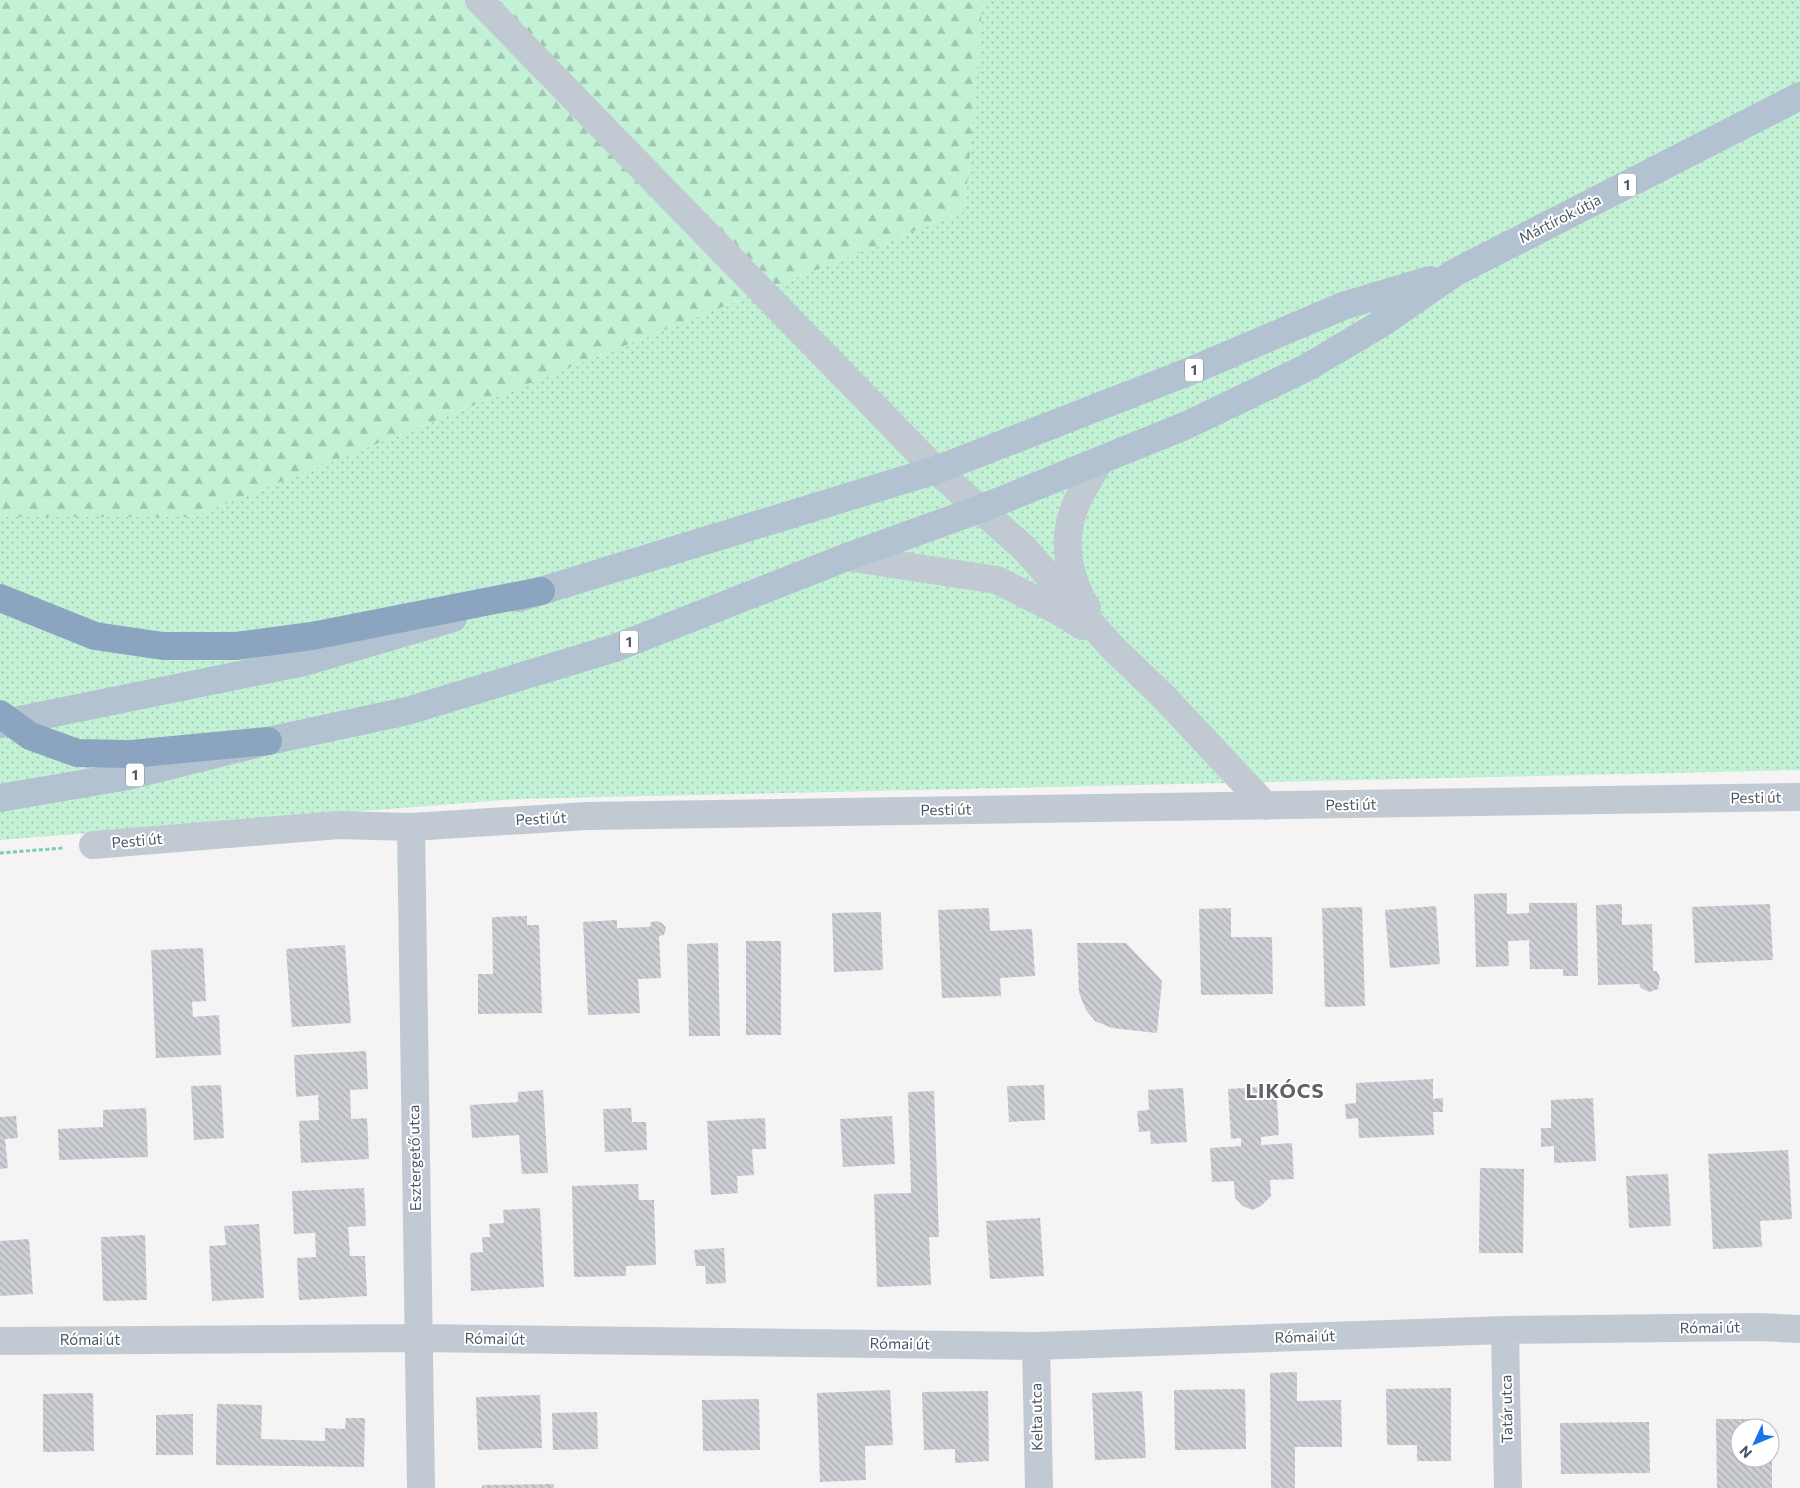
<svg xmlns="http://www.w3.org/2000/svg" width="1800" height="1488" viewBox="0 0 1800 1488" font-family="Commissioner,sans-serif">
<defs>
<pattern id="grass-dots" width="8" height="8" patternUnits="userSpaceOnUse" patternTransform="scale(1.25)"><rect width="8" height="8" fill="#c3f1d5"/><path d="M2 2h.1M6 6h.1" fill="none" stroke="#a0c6b0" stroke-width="1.8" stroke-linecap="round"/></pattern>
<pattern id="forest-firs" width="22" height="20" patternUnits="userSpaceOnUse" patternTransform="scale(1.25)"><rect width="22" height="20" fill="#c3f1d5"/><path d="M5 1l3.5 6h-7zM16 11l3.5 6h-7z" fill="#a0c6b0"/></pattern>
<pattern id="building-back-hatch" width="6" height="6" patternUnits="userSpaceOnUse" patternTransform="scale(1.25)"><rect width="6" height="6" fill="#cdcfd5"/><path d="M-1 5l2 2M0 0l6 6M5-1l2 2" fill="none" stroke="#a8abb0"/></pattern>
</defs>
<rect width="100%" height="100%" fill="#f5f3f3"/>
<path fill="url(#grass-dots)" d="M983,0H1800V770L515,799L0,840V517H192L965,211Z"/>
<path fill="url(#forest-firs)" d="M0,0H983L965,211L192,517H0Z"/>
<path fill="url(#building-back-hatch)" d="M1507,893V914L1529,913V903H1577L1578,976H1563V969H1530L1529,940L1508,941L1509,966L1476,967L1474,894Z
M1622,904V925L1652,924L1653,971H1657L1660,978L1658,989L1649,992L1641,988L1639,984L1598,985L1596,905Z
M1770,904L1773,960L1695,963L1692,907Z
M1436,906L1440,964L1390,968L1385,910Z
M1362,907L1365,1006L1325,1007L1322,908Z
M989,908L990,931L1032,929L1035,976L1000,978L1001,996L942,998L938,910Z
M1231,908V937H1272L1273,994L1201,995L1199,909Z
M881,912L883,970L834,972L832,913Z
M527,916V925H539L542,1013L478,1014V974H493L492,917Z
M617,920V928L650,927L651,922L657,921L662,923L666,928L664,935L659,936L661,978L638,979L640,1013L588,1015L583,922Z
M746,941H781V1035H746Z
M718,943L720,1036H689L687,944Z
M1077,943H1126L1162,981L1157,1033L1112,1028L1095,1021L1086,1010L1079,993Z
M345,945L351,1023L292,1027L286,949Z
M203,948L206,1001L192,1002L193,1017L219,1015L221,1055L156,1058L151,950Z
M366,1051L368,1089L350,1090L351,1119L367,1118L369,1159L301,1163L299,1121L319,1120L318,1095L296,1097L294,1055Z
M1433,1079V1099L1443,1098V1112H1433L1434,1135L1359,1138L1358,1118L1346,1119L1345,1104L1356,1103V1083Z
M221,1085L224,1138L194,1140L191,1086Z
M1044,1085L1045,1120L1009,1122L1007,1086Z
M1276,1086L1279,1135L1261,1137V1145L1292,1143L1294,1179L1270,1180L1271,1196L1261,1206L1252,1210L1243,1206L1235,1198L1234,1181L1212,1182L1210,1148L1241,1146V1138L1231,1139L1228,1089Z
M1183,1088L1187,1142L1151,1144L1150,1131L1139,1132L1137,1111L1149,1110L1148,1090Z
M543,1090L548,1173L522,1174L519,1135L472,1138L470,1105L518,1102V1092Z
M934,1091L939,1237H929L931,1285L877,1287L874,1194L911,1193L908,1092Z
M1593,1098L1596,1161L1554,1163V1146L1541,1147V1128H1551V1100Z
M146,1108L148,1157L59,1160L58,1129L103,1127V1110Z
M631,1108L632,1122H646L647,1150L605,1152L603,1109Z
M16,1116L18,1138L5,1139L8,1168L0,1169V1117Z
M892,1116L895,1164L843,1167L840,1119Z
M765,1118L766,1149H752L754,1175L737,1176L738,1193L711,1195L707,1121Z
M1788,1150L1792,1219L1760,1221L1762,1247L1713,1249L1708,1154Z
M1480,1168L1524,1169L1523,1253H1479Z
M1668,1174L1671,1226L1629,1228L1626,1176Z
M638,1184L639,1200H654L656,1265L626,1266V1276L574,1277L572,1186Z
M364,1188L366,1226L348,1227L350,1256H365L367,1296L299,1300L297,1258L316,1257L315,1233L294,1234L292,1191Z
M540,1208L544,1287L471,1291L470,1253L483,1252L482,1237H490L489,1224L504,1223L503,1210Z
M1040,1218L1044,1276L990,1279L986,1221Z
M259,1224L264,1298L212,1301L209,1246L226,1245L224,1226Z
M145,1235L147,1300L103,1301L101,1237Z
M29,1239L33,1294L0,1296V1241Z
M724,1248L726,1283L706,1284L705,1266H696L694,1250Z
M1297,1372V1401L1341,1400L1342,1447H1295V1488H1271L1270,1373Z
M1451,1388V1461H1417V1445H1387L1386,1389Z
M1245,1389L1246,1449L1175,1450L1174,1390Z
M890,1390L893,1445L865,1446L866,1480L820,1482L817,1393Z
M988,1391L989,1461L955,1463V1449L924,1450L922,1392Z
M1142,1391L1146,1458L1095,1460L1092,1393Z
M93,1393L94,1451L43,1452V1394Z
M540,1395L542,1448L478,1450L476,1397Z
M759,1399L760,1450L703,1451L702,1400Z
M217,1404L262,1405L261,1439L325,1441V1428L345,1429L346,1418H365L364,1467L216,1465Z
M597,1412L598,1449L553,1450L552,1413Z
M193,1414V1455H156V1415Z
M1716,1419H1763V1428H1740V1458H1770L1772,1456V1488H1717Z
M1649,1422L1650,1473L1561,1474L1560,1423Z
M554,1484V1488H482V1485Z"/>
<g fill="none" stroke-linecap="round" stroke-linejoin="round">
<path stroke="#7ad0a6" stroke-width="3" stroke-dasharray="4 2.5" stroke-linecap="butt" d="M0,853L63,848"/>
<path stroke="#c1cad2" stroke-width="28" d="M479,0L936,470L1024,548L1112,647L1163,696L1266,806
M847,557L997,580L1062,613L1082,626
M1087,608C1069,579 1062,544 1073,512C1078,495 1090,479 1098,463
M411,827L421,1488
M93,845L339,825L411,827L587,816L1800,797
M1505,1330L1508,1488
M0,1341L417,1338L1036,1346L1505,1330L1758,1327L1800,1329
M1036,1346L1039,1488"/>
<path stroke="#b3c2d1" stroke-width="28" d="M518,598L936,470L1193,370L1343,306L1430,280
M0,724L304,662L453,618
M0,798L128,776L268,741L407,711L615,648L847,557L980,509L1187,425L1308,367L1382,323L1454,273L1800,96"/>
<path stroke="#8ba5c1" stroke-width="28" d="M0,598L95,636L163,646H236L312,636L541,591
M0,714L30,736L77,753L131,754L268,741"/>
</g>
<g text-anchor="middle" stroke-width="4" stroke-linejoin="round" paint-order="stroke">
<g fill="#fff" stroke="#808990" stroke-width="1">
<rect x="1618" y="173.5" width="18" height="23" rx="4"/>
<rect x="1185" y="358.5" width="18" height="23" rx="4"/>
<rect x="620" y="630.5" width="18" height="23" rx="4"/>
<rect x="126" y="763.5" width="18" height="23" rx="4"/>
</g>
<g font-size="14" font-weight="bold" fill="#4a5661">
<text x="1627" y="190">1</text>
<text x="1194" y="375">1</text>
<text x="629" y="647">1</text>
<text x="135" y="780">1</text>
</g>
<g font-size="15" fill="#4a5661" stroke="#fff">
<text transform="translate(1560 219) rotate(-27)" y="5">Mártírok útja</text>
<text transform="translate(1756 798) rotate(-1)" y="5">Pesti út</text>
<text transform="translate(1351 805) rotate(-1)" y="5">Pesti út</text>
<text transform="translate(946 810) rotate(-1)" y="5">Pesti út</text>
<text transform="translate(541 819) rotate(-3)" y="5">Pesti út</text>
<text transform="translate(137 841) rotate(-5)" y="5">Pesti út</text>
<text transform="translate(415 1158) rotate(-91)" y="5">Esztergető utca</text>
<text transform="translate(1710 1328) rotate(-1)" y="5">Római út</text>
<text transform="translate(1305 1337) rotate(-2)" y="5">Római út</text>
<text transform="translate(495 1339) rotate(1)" y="5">Római út</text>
<text x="90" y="1345">Római út</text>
<text transform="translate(900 1344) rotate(1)" y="5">Római út</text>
<text transform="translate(1507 1409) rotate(-91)" y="5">Tatár utca</text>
<text transform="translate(1037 1417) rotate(-91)" y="5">Kelta utca</text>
</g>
<g font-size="20" font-weight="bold" letter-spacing="1" fill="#5f6368" stroke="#fff">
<text x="1285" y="1098">LIKÓCS</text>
</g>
</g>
<g transform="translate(1755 1443) rotate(226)"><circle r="24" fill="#ffffff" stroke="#b7bbc0"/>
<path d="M0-4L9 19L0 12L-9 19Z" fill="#1a73e8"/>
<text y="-8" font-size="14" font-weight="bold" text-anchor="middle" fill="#4a5661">N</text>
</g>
</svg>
